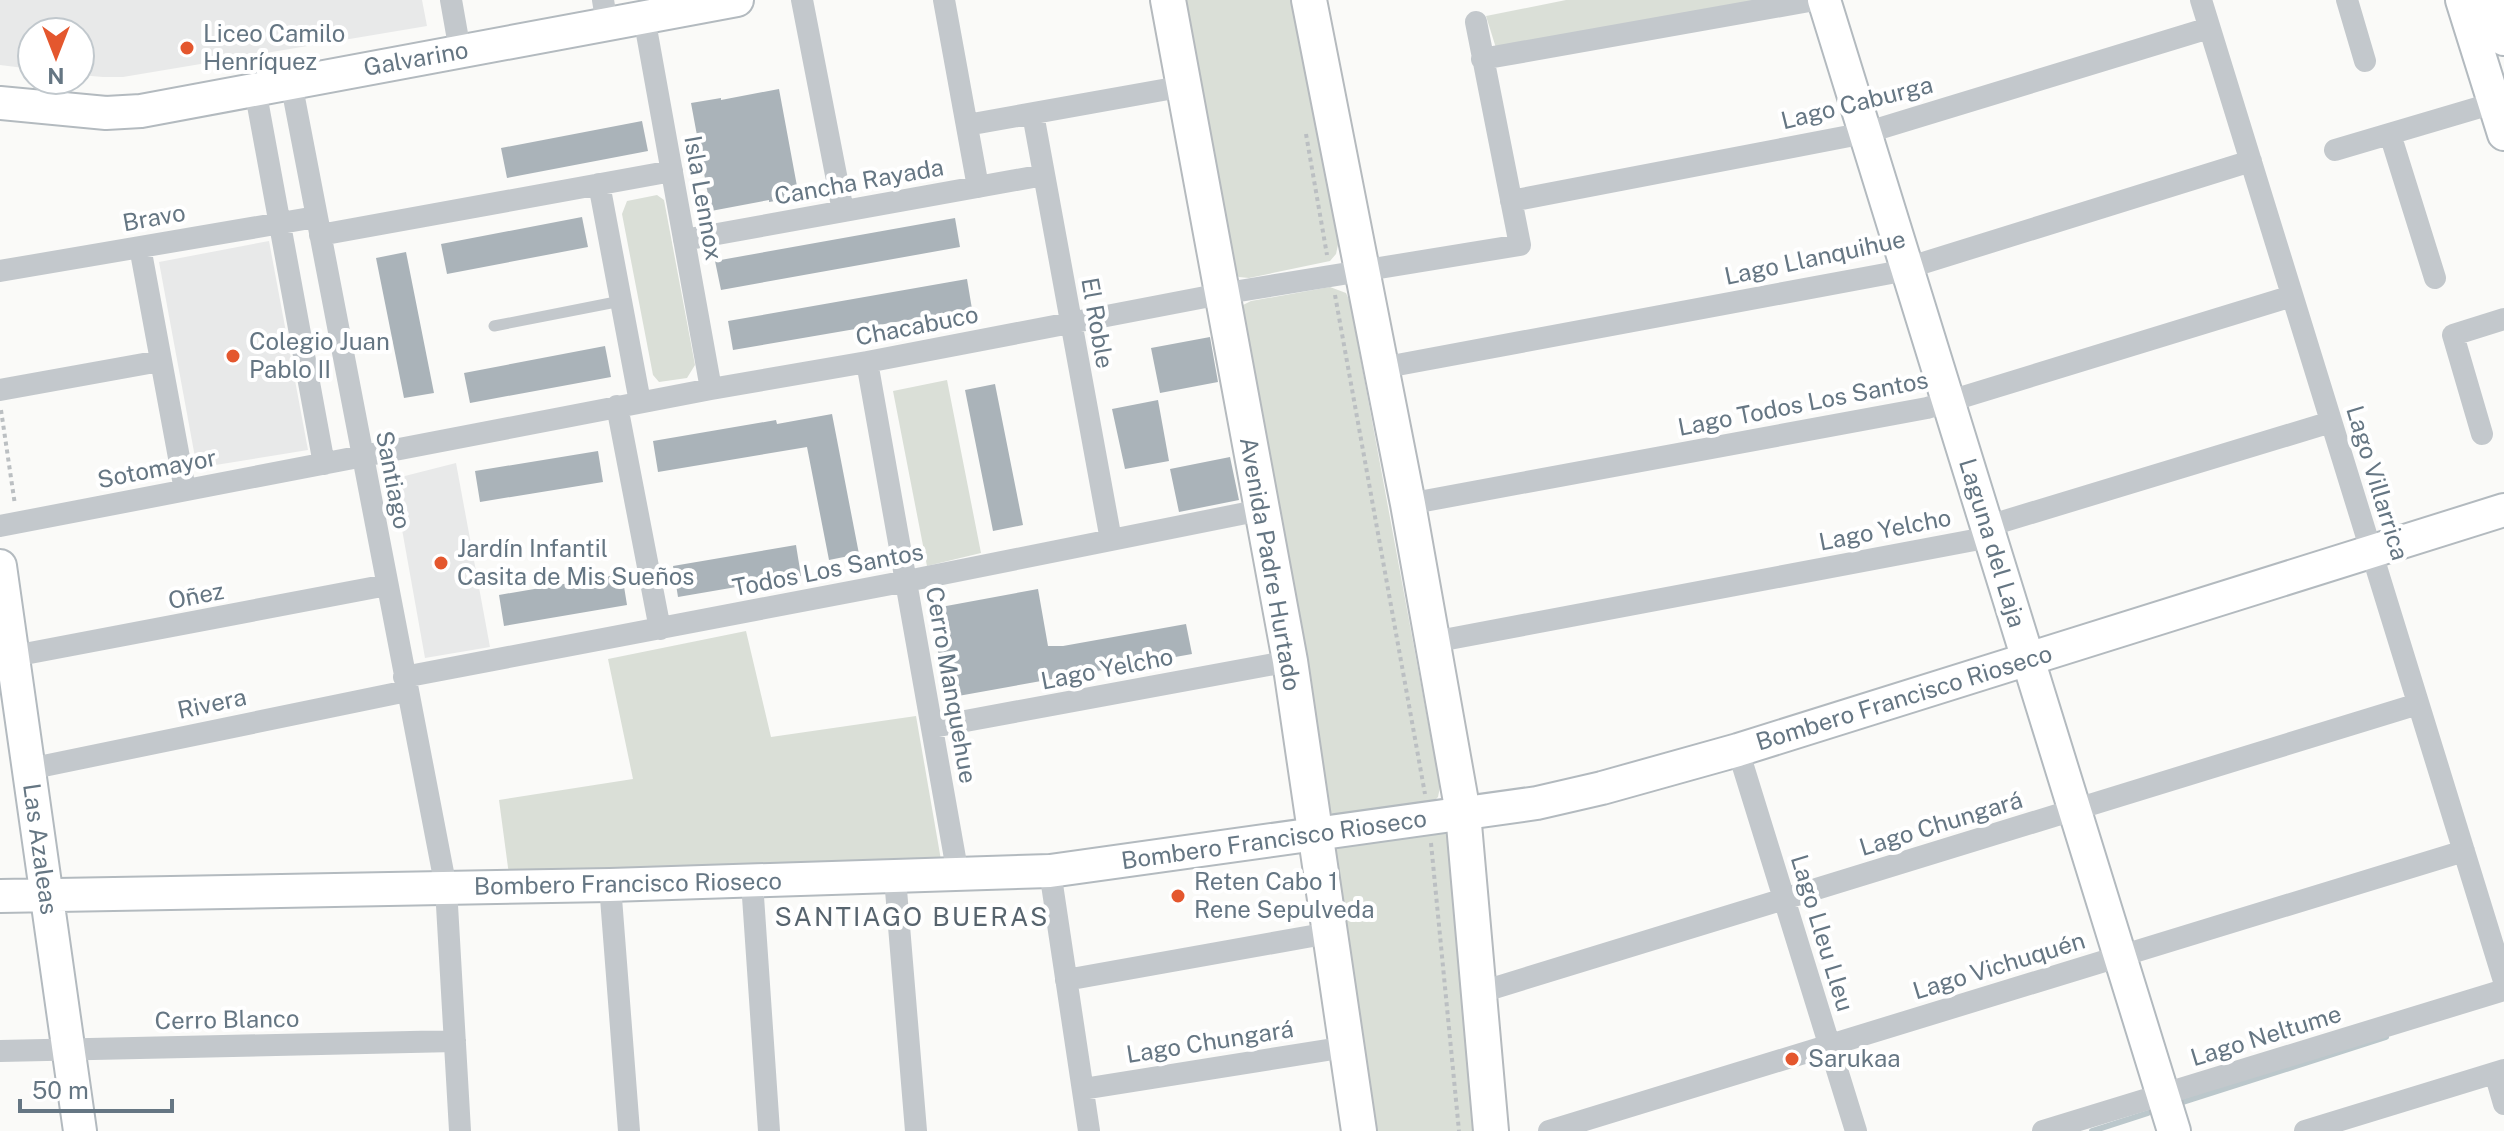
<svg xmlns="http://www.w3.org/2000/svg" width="2504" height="1131" viewBox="0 0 2504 1131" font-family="'Public Sans',sans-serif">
<rect width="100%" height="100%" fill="#fafaf8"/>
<path fill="#e8e9e9" d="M0,0H422L427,26L123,77H103L80,75V32H32V69L0,65Z
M269,241L308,450L197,468L159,262Z
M456,463L490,647L425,658L393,479Z"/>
<path fill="#dadfd7" d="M1178,0H1295L1339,240L1336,254L1330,261L1249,278L1239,277L1230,271Z
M1566,0H1772L1496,48L1486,16Z
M657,195L664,200L695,365L687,378L659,382L653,375L622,214L627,201Z
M1330,287L1346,293L1350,302L1440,787L1438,797L1432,803L1334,815L1326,809L1241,306L1251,301Z
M947,380L981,553L927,566L893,391Z
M746,631L771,737L916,716L941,860L509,875L499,800L633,779L608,659Z
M1444,831L1449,840L1474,1131H1373L1332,862L1335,843Z"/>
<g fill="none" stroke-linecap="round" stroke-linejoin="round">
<path stroke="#bbc7cb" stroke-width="6" d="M2183,1102L2386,1037
M2092,1131L2148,1113"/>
</g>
<path fill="#aab3b9" d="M779,89L799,197L769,202V200L711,211L691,103L721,98V100Z
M642,121L648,151L507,178L501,148Z
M582,217L588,247L447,274L441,244Z
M955,218L960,247L721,290L715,261Z
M406,252L434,393L404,398L376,258Z
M967,279L972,309L733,350L728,321Z
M1210,337L1218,382L1160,393L1151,348Z
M605,346L611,377L470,403L464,373Z
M995,384L1023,525L993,531L965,390Z
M1158,400L1169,461L1125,469L1112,409Z
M832,414L859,554L829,560L807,447L658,472L653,441L776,420L777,424Z
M598,451L603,482L480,502L475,471Z
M1230,457L1239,500L1179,512L1170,469Z
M796,545L801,576L678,597L673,566Z
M622,574L627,605L504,626L499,595Z
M1038,589L1048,646H1063L1186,624L1192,654L947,698L930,609Z"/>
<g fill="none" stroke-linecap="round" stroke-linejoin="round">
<g stroke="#b3babf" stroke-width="36">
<path id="secondary" d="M1824,0L2174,1131
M2462,0L2504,134
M2492,0L2504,39
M0,103L106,113L141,111L737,0
M0,566L80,1131
M0,896L610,885L1050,871L1537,803L1602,788L1738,750L2504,510"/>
</g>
<g stroke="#b5babe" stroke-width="38">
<path id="primary" d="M1168,0L1290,661L1359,1131
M1309,0L1408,504L1463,813L1491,1131"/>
</g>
<path stroke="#bbbfc2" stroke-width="4" stroke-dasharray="4 4" stroke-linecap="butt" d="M1306,134L1327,255
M1335,295L1425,794
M1,410L15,505
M1431,843L1459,1131"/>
<path stroke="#c3c8cc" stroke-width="11" d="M494,326L621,301"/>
<path stroke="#c3c8cc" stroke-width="22" d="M451,0L460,51
M603,0L607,25
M802,0L843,211
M944,0L978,187
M2201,0L2504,981
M2347,0L2365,61
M644,17L711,389
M1482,59L1815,0
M291,82L446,888L460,1131
M255,89L324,464
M1033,114L1111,540
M967,125L1185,86
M2390,134L2435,278
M2335,150L2494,103
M599,184L640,402
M1511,201L1865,133L2209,28
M320,235L672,171
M684,240L1044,175
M140,247L185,490
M0,271L316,217
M867,362L958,875
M1381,368L1891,273L2251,161
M0,390L160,361
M617,406L660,629
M2482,434L2453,335L2504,319
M1408,504L1927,408L2292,296
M0,526L711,389L867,362L1221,294L1520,245L1476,22
M1433,642L1985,538L1998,523L2331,422
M14,656L387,585
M404,677L907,581L1261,510
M933,727L1290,661
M1738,750L1856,1131
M29,769L407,691
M1050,871L1089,1131
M895,878L916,1131
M752,882L769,1131
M610,885L629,1131
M1066,980L1329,933
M1478,993L2418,704
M0,1051L455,1041
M2495,1073L2504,1104
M1083,1089L1346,1047
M1549,1131L2464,851
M2043,1131L2504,990
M2305,1131L2504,1070"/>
<use href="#secondary" stroke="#fff" stroke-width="32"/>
<use href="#primary" stroke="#fff" stroke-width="34"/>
</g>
<g fill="#e4572e" stroke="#fff" stroke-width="3">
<circle cx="187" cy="48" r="8"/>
<circle cx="233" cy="356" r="8"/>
<circle cx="441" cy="563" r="8"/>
<circle cx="1178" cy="896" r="8"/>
<circle cx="1792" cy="1059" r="8"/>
</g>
<g text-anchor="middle" stroke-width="8" stroke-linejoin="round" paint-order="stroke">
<g font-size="24" fill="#657683" stroke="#fff" text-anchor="start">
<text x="203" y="42">Liceo Camilo<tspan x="203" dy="28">Henríquez</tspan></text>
<text x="249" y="350">Colegio Juan<tspan x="249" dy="28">Pablo II</tspan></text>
<text x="457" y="557">Jardín Infantil<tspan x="457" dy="28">Casita de Mis Sueños</tspan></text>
<text x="1194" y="890">Reten Cabo 1<tspan x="1194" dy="28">Rene Sepulveda</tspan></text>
<text x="1808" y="1067">Sarukaa</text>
</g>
<g font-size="24" fill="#657683" stroke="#fff">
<text transform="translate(416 59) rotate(-10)" y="8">Galvarino</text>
<text transform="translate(1857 103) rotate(-14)" y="8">Lago Caburga</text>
<text transform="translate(859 182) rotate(-10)" y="8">Cancha Rayada</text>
<text transform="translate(703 198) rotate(80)" y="8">Isla Lennox</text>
<text transform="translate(154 218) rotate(-10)" y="8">Bravo</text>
<text transform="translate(1815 258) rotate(-12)" y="8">Lago Llanquihue</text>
<text transform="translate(1097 323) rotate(80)" y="8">El Roble</text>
<text transform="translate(917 326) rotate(-11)" y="8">Chacabuco</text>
<text transform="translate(1803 404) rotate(-11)" y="8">Lago Todos Los Santos</text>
<text transform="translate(157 469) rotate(-11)" y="8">Sotomayor</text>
<text transform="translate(393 480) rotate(79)" y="8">Santiago</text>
<text transform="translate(2377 483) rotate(73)" y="8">Lago Villarrica</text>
<text transform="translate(1885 530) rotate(-11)" y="8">Lago Yelcho</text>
<text transform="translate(1992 543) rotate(73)" y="8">Laguna del Laja</text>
<text transform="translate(1270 564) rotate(80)" y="8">Avenida Padre Hurtado</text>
<text transform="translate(828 570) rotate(-11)" y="8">Todos Los Santos</text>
<text transform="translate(196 596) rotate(-11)" y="8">Oñez</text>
<text transform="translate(1107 669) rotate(-11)" y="8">Lago Yelcho</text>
<text transform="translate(951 685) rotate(80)" y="8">Cerro Manquehue</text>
<text transform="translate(1904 698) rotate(-17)" y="8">Bombero Francisco Rioseco</text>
<text transform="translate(212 704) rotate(-12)" y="8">Rivera</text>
<text transform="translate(1941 824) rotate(-17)" y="8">Lago Chungará</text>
<text transform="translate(1274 840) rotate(-8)" y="8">Bombero Francisco Rioseco</text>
<text transform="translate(40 849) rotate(82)" y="8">Las Azaleas</text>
<text transform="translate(628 884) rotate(-1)" y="8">Bombero Francisco Rioseco</text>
<text transform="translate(1822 933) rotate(73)" y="8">Lago Lleu Lleu</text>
<text transform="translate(1999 966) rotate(-17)" y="8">Lago Vichuquén</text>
<text transform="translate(227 1020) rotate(-1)" y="8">Cerro Blanco</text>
<text transform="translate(2266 1036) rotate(-17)" y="8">Lago Neltume</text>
<text transform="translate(1210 1042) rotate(-9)" y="8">Lago Chungará</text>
</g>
<g font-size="26" letter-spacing="2" fill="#57646e" stroke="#fff">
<text x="912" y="926">SANTIAGO BUERAS</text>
</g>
</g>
<g transform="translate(56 56) rotate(180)"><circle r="38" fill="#ffffff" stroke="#c1c8cd" stroke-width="2"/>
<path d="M0-6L14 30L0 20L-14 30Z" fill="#e4572e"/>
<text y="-12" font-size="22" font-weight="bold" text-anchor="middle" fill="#657683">N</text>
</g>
<path d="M20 1099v12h152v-12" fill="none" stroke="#657683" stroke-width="4"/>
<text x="32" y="1099" font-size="24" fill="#657683" stroke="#ffffff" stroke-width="6" paint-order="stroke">50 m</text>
</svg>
